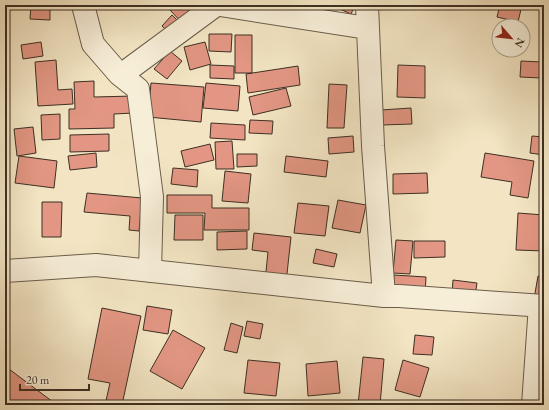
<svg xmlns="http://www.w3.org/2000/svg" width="549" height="410" viewBox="0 0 549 410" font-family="'EB Garamond',serif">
<rect width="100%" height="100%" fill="#f3e5c3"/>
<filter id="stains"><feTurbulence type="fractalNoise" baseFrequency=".005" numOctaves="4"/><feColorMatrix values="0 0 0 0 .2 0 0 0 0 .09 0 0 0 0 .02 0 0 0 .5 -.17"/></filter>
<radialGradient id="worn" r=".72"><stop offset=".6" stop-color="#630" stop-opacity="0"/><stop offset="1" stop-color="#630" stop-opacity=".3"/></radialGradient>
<path fill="#e29683" stroke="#3d3023" d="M31,5H50V20L30,19Z
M175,5H205L184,25L170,10Z
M331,5H355L351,14Z
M500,5H522L518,22L497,17Z
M172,15L182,25L172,36L162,26Z
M209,34H232L231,52L209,51Z
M235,35H252V73H235Z
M41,42L43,56L23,59L21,45Z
M205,42L211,64L190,70L184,47Z
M170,51L182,61L167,79L154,69Z
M56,60L58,90L72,89L73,104L38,106L35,62Z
M521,61L542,62L541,78L520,77Z
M210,65L234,66V79L210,78Z
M398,65L425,66V98L397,97Z
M298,66L300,85L248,93L246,74Z
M94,81V97L134,96V113L114,114V128L69,129V109H75L74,82Z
M151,83L204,87L201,122L148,117Z
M206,83L240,86L238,111L203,108Z
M329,84L347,85L344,128H327Z
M286,88L291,106L253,115L249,97Z
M411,108L412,124L382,125L381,110Z
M60,114V139L42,140L41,115Z
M250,120L273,121L272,134L249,133Z
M211,123L245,125V140L210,138Z
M33,127L36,153L17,156L14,129Z
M109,134V151L70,152V135Z
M353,136L354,152L329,154L328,138Z
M532,136L544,137V155L530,153Z
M232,141L234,169H216L215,142Z
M210,144L214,160L185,167L181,151Z
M96,153L97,167L70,170L68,156Z
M485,153L534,161L528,198L510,195L512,182L481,177Z
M237,154H257V166L237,167Z
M19,156L57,161L54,188L15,183Z
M286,156L328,161L326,177L284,172Z
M173,168L198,170L197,187L171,184Z
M225,171L251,174L248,203L222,201Z
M427,173L428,193L393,194V174Z
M87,193L142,198L139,231L129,230L130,216L84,212Z
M167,195H212V208H249V230H204L205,213H167Z
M338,200L366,205L360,233L332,228Z
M42,202H62L61,237H42Z
M298,203L329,206L325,236L294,233Z
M518,213L544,215V251L516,250Z
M175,215H203V240H174Z
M247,231V249L217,250V232Z
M254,233L291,237L286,283L265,281L268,252L252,250Z
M396,240L413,241L410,274L393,273Z
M414,241H445V257L414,258Z
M316,249L337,254L334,267L313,263Z
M394,275L426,277L425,296L392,293Z
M538,276L544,277V301L534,299Z
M453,280L477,283L475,296L452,294Z
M147,306L172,310L168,334L143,330Z
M102,308L141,316L122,405H105L110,383L88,379Z
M247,321L263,324L260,339L244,336Z
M231,323L243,327L237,353L224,350Z
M173,330L205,348L182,389L150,371Z
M415,335L434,337L432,355L413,354Z
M363,357L384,359L380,405H358Z
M248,360L280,363L276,396L244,393Z
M403,360L429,368L420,397L395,390Z
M337,361L340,393L308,396L306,364Z
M5,366L57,405H5Z
M245,402L265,403V405H244Z"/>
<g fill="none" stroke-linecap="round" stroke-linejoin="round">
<g stroke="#6a5d4b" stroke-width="24">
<path id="street" d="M83,5L93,44L119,74L138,89L152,197L150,271
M220,5L367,28
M367,5L373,146L384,296
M121,75L216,5
M5,271L96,265L384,296H399L544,306
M533,405L540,305"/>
</g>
<use href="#street" stroke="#f7eed8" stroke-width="22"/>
</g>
<rect width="549" height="410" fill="none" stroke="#f3e5c3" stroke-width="20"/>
<rect x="6" y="6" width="537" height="398" fill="none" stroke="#3d3023" stroke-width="2"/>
<rect x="10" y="10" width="529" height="390" fill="none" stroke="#3d3023"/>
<g transform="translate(511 38) rotate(118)"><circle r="19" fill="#f7eed8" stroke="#ada290"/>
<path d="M0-3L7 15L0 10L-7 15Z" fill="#8f2418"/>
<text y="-6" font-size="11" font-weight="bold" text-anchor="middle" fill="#3d3023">N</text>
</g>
<path d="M20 384v6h69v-6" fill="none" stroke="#3d3023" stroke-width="2"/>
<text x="26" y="384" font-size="12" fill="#3d3023" stroke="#f7eed8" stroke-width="3" paint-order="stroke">20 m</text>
<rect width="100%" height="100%" filter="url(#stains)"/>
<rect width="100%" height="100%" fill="url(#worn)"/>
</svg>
